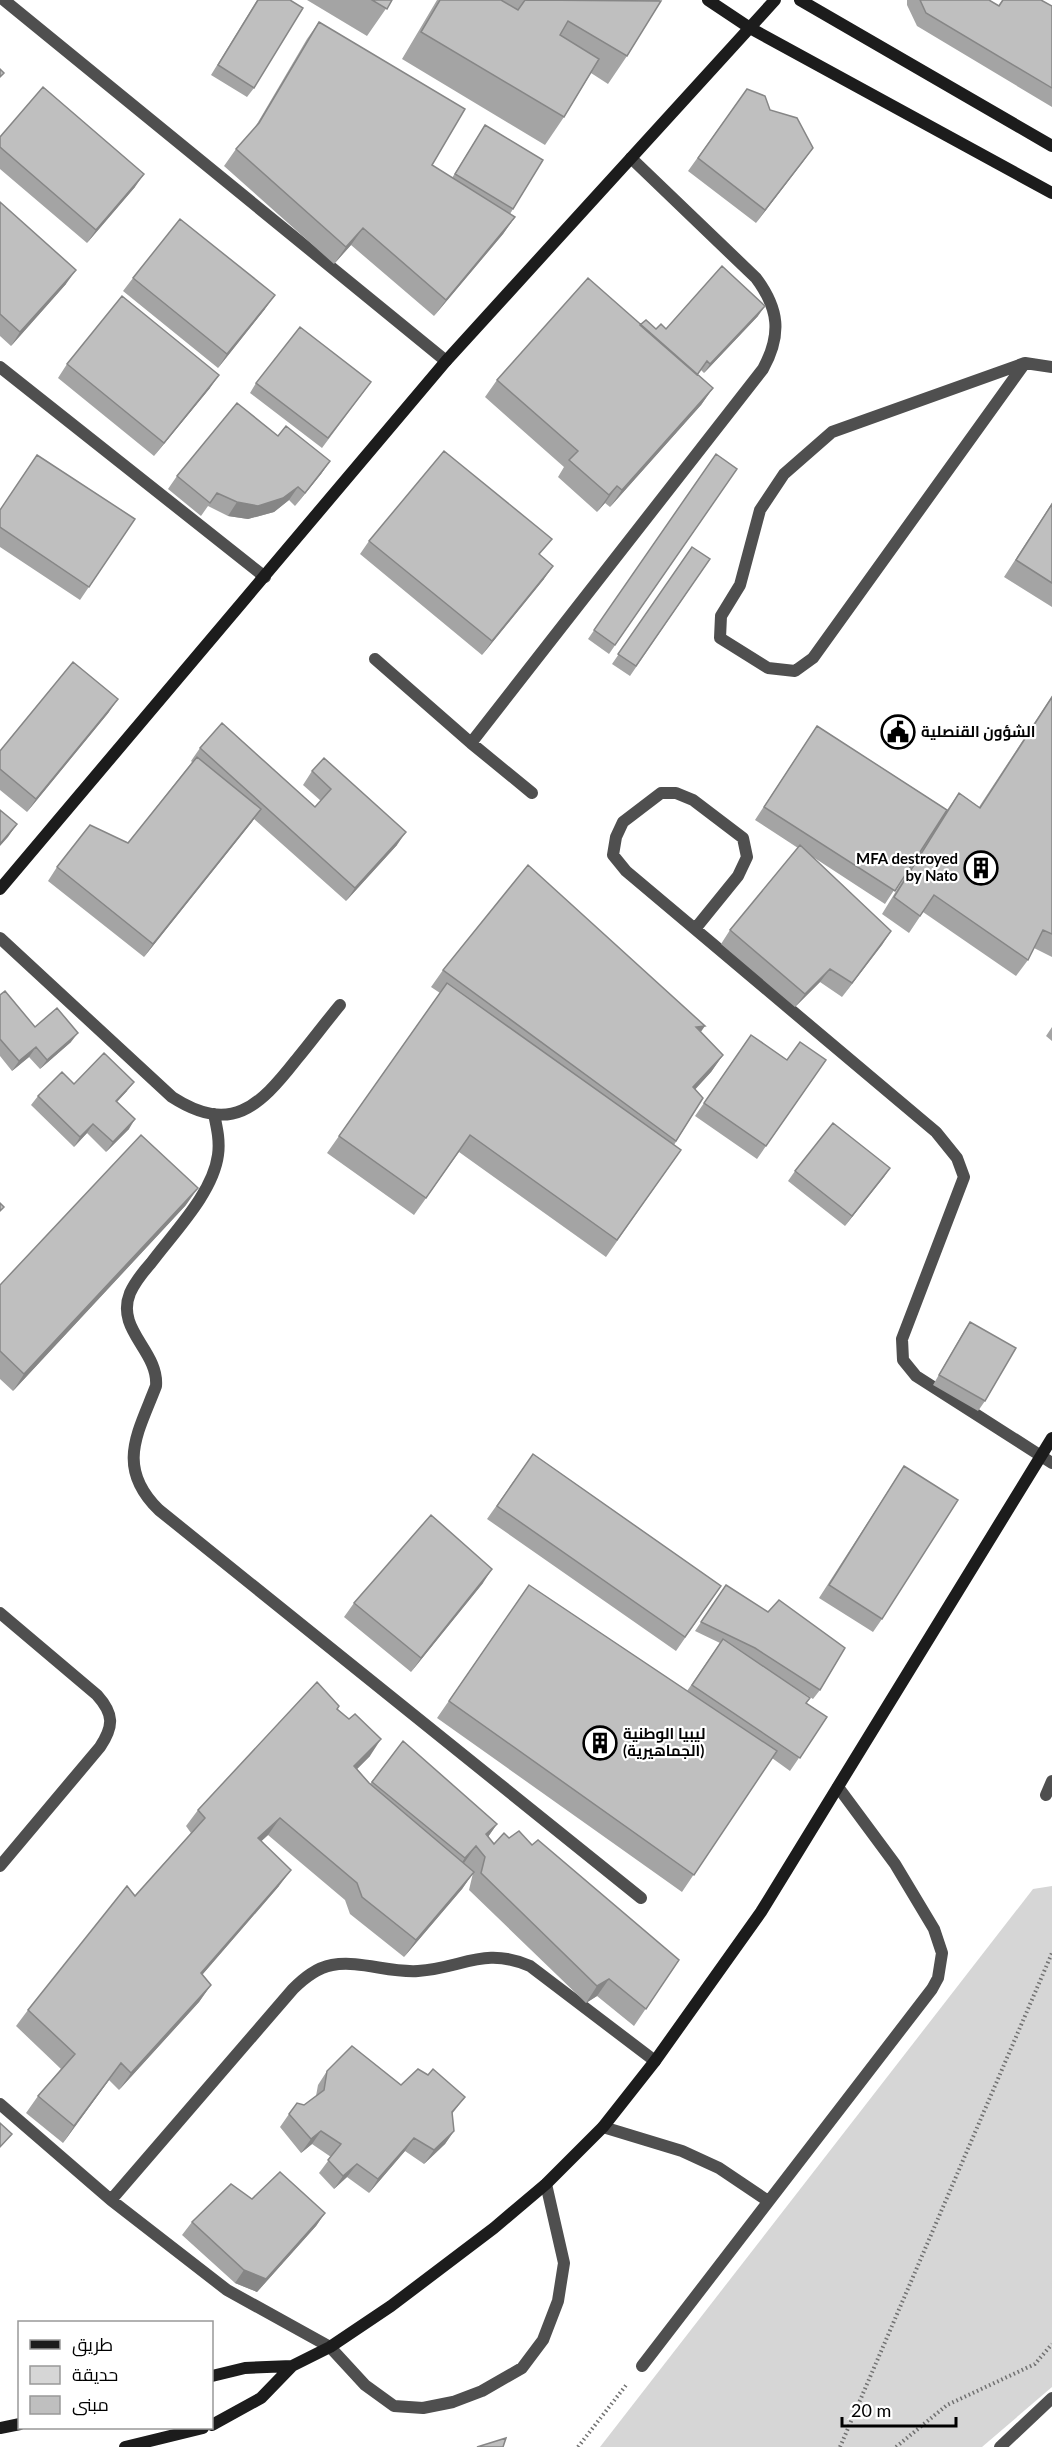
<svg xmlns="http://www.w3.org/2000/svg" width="1052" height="2447" viewBox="0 0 1052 2447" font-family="Lato,Cairo,sans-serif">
<rect width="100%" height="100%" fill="#fff"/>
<path fill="#d6d6d6" d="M1052,1886V2387L982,2447H600L1033,1889Z"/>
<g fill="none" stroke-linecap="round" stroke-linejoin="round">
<path stroke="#717171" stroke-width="4" stroke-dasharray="1.5 3" stroke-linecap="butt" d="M578,2447L627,2384
M840,2447L1052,1953
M896,2447L947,2405L1035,2364L1052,2344"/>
<path stroke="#4f4f4f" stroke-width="12" d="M1025,363L813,658L795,671L768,668L720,638L721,616L740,585L760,510L784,474L832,432Z
M1025,363L1052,367
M375,659L471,743L532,793
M471,743L763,369C782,334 779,309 756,278L631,158
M695,929L738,876L747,857L743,838L693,800L676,793H661L623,822L616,837L613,855L626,871L936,1132L957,1158L964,1177L902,1339L903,1360L916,1376L1052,1463
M0,938L172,1097C231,1135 259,1107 296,1060C311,1042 325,1023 340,1005
M214,1114C217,1128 220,1141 218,1155C213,1193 174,1232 151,1263C143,1272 135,1282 130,1293C115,1330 159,1351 156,1386C138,1433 115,1467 159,1510L641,1898
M0,1613L97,1695C114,1714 114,1726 100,1747L0,1866
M1046,1795L1052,1781
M0,2104L111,2200L227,2290L330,2347L365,2385L394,2406L423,2408L453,2402L482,2391L522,2368L543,2340L558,2301L564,2263L546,2184
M603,2127L682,2151L719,2168L768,2201
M111,2200L293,1989C304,1978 316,1968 332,1965C360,1960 389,1973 418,1971C463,1968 484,1946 530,1966L655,2061
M642,2366L932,1989L938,1978L942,1953L934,1929L895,1864L838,1787"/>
<path stroke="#4f4f4f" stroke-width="12" d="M4,0L446,361
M0,367L265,577
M1000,2447L1052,2398"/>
<path stroke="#1c1c1c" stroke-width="12" d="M708,0L750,28L1052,193
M800,0L1052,146
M0,889L446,361L775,0
M212,2376L245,2368L292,2366
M212,2425L261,2398L292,2366L330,2347L391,2306L494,2228L546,2184L603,2127L655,2061L761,1912L1052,1438
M0,2428L20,2424
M125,2447L203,2428"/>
</g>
<path fill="#a4a4a4" d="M257,0H290L254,88L247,97L211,75Z
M307,0H392L367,36Z
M437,0H660L627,56L608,84L591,73L564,117L545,145L402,59Z
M907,0H989L998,6L1002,0L1052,6V107L917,26L907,5Z
M319,22L432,165L452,178L485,125L513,209L510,214L515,217L503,234L434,316L351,245L334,264L224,166L236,149L254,129L307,39Z
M747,89L813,148L756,223L688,171Z
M0,137L135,187L87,243L0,169Z
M0,202L66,284L11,346L0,336Z
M133,278L265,309L218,368L123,291Z
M758,316L704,373L701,370L697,375L713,388L701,405L610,507L605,503L597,512L558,477L564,467L485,397L497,380L640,325L656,329H666Z
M67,364L210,388L154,456L58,378Z
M371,382L322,448L250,393L256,383Z
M278,436L330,461L321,474L295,506L289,500L274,512L248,519L228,516L208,506L201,516L168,489L177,476Z
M716,454L737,469L609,654L588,639Z
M1052,503V607L1004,577Z
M0,509L135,519L80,600L0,547Z
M369,541L540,555L544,579L482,655L360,554Z
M692,547L710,559L630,676L612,664Z
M1052,696V957L1034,948L1028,960L1016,976L923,912L909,933L882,914L934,829L885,904L813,857L891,931L842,997L820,982L795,1007L721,944L730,930L798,848L755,820L817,726L947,810L959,793L979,807Z
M109,712L27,812L0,790V751Z
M200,748L315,807L321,801L303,785L312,771L397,845L346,901L254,819L144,957L48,881L57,867L128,843L192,762L191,761Z
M443,970L701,1032L723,1055L711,1072L695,1089L703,1098L674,1145L681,1150L606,1257L459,1152L414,1215L327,1153L440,993L431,987Z
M0,995L35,1027L71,1042L40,1069L29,1057L12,1071L0,1056Z
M1052,1027V1041L1046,1036Z
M751,1035L787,1060H826L757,1159L695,1116Z
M74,1084L127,1091L117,1102L129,1129L106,1152L87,1133L74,1147L31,1105L38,1096Z
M890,1168L845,1226L788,1181L795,1171Z
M186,1205L13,1391L0,1379V1285Z
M970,1322L985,1401L978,1411L933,1385L964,1331Z
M533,1454L721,1586L676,1651L487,1519Z
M904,1466L882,1619L873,1632L819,1598Z
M483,1583L411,1672L344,1617L354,1603Z
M529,1585L687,1691L720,1643L695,1631L726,1585L820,1690L813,1699L794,1687L806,1703L827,1717L790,1771L772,1758L682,1892L437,1718Z
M337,1709L370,1756L357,1769L370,1784L403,1741L497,1824L488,1837L494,1844L509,1838L532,1845L679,1960L634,2026L597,1996L586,2003L469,1890L473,1873L462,1889L404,1957L350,1914L345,1900L268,1835L261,1841L279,1886L202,1975L211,1985L199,2002L119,2090L109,2080L63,2143L26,2113L38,2096L61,2069L16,2026L28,2010L135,1896L191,1833L186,1826L198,1810Z
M327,2071L401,2085L428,2075L465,2097L452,2114L454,2131L445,2144L424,2164L405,2151L369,2193L347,2177L334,2189L319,2173L331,2157L312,2144L301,2153L280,2127L289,2114L304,2105L316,2096L318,2085Z
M252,2199L325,2213L316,2226L257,2292L235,2283L182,2235L192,2222Z"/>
<path fill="#868686" d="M813,148L803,162L756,223L765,210Z
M144,174L135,187L87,243L96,230Z
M515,217L503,234L434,316L446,300Z
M363,228L351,245L334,264L346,247Z
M76,270L66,284L11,346L20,332Z
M275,295L265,309L218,368L227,354Z
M765,306L758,316L704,373L710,364Z
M219,375L210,388L154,456L164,443Z
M713,388L701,405L610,507L622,490Z
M330,461L321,474L295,506L305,493Z
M617,486L605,503L597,512L609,495Z
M298,487L289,500L274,512L248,519L228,516L237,502Z
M553,566L544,579L482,655L492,641Z
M118,699L109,712L27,812L36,799Z
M261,809L252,822L144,957L153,944Z
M17,824L8,837L0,846V844Z
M406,832L397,845L346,901L355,888Z
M891,931L882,945L842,997L852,983Z
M830,969L820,982L795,1007L805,994Z
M705,1026L693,1043L696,1027Z
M78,1033L71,1042L40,1069L47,1060Z
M36,1047L29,1057L12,1071L19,1061Z
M723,1055L711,1072L682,1104L693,1087Z
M134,1082L127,1091L109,1110L116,1101Z
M135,1119L129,1129L106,1152L113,1142Z
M93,1124L87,1133L74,1147L80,1137Z
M890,1168L884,1177L845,1226L852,1216Z
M198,1188L186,1205L13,1391L24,1374Z
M492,1569L483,1583L411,1672L421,1658Z
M381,1739L370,1756L343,1783L354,1766Z
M280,1818L268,1835L247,1855L258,1838Z
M497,1824L485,1841L486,1834Z
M476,1846L464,1863L453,1875L465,1858Z
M291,1870L279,1886L189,1990L201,1973Z
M474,1872L462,1889L404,1957L416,1940Z
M609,1979L597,1996L586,2003L597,1986Z
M211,1985L199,2002L119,2090L131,2073Z
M121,2063L109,2080L63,2143L74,2126Z
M321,2131L312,2144L301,2153L311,2139Z
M454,2131L445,2144L424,2164L434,2150Z
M414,2138L405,2151L369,2193L378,2179Z
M357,2164L347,2177L334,2189L343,2176Z
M325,2213L316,2226L257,2292L235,2283L244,2270Z"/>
<path fill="#bfbfbf" stroke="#868686" stroke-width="1.5" d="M258,0H290L303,8L254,88L218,65Z
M372,0H392L387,9Z
M440,0H501L518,10L525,0L661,1L627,56L568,21L560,35L599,59L564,117L421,32Z
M920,0H989L999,6L1003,0H1041L1052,6V88L926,13Z
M319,22L465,109L432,165L515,217L446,300L363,228L346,247L236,149L259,123Z
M0,69L4,73L0,77Z
M43,87L144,174L96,230L0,147V137Z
M747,89L765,96L770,110L797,118L813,148L765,210L698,158Z
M485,125L543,160L513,209L455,174Z
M0,202L76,270L20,332L0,314Z
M180,219L275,295L227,354L133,278Z
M722,266L765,306L710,364L707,361L697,375L640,325L646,320L656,329L661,324L666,329Z
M588,278L713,388L622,490L617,486L609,495L569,460L578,451L497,380Z
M122,296L219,375L164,443L67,364Z
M300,327L371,382L328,438L256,383Z
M237,403L278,436L286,426L330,461L305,493L298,487L283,498L258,506L237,502L217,493L210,503L177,476Z
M444,451L552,539L539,554L553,566L492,641L369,541Z
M716,454L737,469L615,645L594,630Z
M37,455L135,519L89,587L0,527V510Z
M1052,504V583L1016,560Z
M692,547L710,559L636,666L618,654Z
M73,662L118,699L36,799L0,769V751Z
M1052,697V934L1043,930L1028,960L934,895L920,916L894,897L959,793L980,808Z
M222,723L315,807L331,789L312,771L324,758L406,832L355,888L200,748Z
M817,726L947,810L895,891L764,807Z
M197,757L261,809L153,944L57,867L90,825L128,843Z
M0,810L17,824L0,844Z
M800,845L891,931L852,983L830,969L805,994L730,930Z
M528,865L705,1026L696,1027L723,1055L693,1087L703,1098L676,1141L443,970Z
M447,983L681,1150L617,1240L470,1135L426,1198L339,1136Z
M5,991L35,1027L57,1008L78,1033L47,1060L36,1047L19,1061L0,1039V995Z
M751,1035L787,1060L800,1042L826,1060L766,1146L704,1103Z
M104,1053L134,1082L116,1101L135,1119L113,1142L93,1124L80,1137L38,1096L62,1072L74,1084Z
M833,1123L890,1168L852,1216L795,1171Z
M141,1135L198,1188L24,1374L0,1351V1285Z
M0,1203L4,1207L0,1211Z
M970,1322L1016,1348L985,1401L939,1375Z
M533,1454L721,1586L685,1637L497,1506Z
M904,1466L958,1500L882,1619L829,1585Z
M431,1515L492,1569L421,1658L354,1603Z
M529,1585L777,1751L694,1875L449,1701Z
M726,1585L768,1612L779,1600L845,1648L820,1690L755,1648L701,1622Z
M723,1639L810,1698L806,1703L827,1717L800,1758L692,1685Z
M317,1682L339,1706L337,1709L349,1719L355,1714L381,1739L354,1766L369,1783L474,1872L416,1940L362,1897L357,1883L280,1818L258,1838L291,1870L201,1973L211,1985L131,2073L121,2063L74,2126L38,2096L75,2054L28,2010L127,1886L135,1896L205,1818L198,1810Z
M403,1741L497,1824L486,1834L494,1844L504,1833L509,1838L519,1831L532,1845L538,1840L679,1960L646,2009L609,1979L597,1986L481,1873L485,1857L476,1846L465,1858L372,1782Z
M352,2046L401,2085L418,2069L428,2075L433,2069L465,2097L452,2112L454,2131L434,2150L414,2138L378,2179L357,2164L343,2176L328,2160L341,2144L321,2131L311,2139L289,2114L297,2103L304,2105L324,2090L327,2071Z
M0,2123L12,2134L0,2147Z
M280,2172L325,2213L266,2279L244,2270L192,2222L231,2184L252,2199Z
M506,2438L503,2447H477Z"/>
<defs>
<g id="civic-ring" transform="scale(1.725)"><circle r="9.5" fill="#fff" stroke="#000" stroke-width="1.5"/><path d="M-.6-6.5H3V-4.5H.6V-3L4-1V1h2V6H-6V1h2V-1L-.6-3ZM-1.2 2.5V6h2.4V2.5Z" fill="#000"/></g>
<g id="building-ring" transform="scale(1.725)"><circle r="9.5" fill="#fff" stroke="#000" stroke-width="1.5"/><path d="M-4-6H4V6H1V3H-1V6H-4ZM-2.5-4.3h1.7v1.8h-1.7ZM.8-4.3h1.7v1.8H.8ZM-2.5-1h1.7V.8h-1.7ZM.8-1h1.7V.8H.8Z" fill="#000"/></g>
</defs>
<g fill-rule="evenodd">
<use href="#civic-ring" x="898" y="732"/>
<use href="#building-ring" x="981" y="868"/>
<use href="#building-ring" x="600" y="1743"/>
</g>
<g text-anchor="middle" stroke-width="4.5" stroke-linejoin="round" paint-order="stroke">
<g font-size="15" font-weight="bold" fill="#000" stroke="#fff" text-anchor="start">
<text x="921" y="737">الشؤون القنصلية</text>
<text x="958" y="864" text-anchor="end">MFA destroyed<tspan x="958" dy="17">by Nato</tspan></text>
<text x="623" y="1739">ليبيا الوطنية<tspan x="623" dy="17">(الجماهيرية)</tspan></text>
</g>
</g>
<rect x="18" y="2321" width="195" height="108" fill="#ffffff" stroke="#999999" stroke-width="1.5"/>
<rect x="30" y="2340" width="30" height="9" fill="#1c1c1c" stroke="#999999" stroke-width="1.5"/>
<text x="72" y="2351" font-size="18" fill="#000000">طريق</text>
<rect x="30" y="2366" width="30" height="18" fill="#d6d6d6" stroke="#999999" stroke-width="1.5"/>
<text x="72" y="2381" font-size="18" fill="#000000">حديقة</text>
<rect x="30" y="2396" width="30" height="18" fill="#bfbfbf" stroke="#999999" stroke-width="1.5"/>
<text x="72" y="2411" font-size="18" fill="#000000">مبنى</text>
<path d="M842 2417v9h114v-9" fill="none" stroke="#000000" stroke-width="3"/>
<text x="851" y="2417" font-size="18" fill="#000000" stroke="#ffffff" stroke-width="4.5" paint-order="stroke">20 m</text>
</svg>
